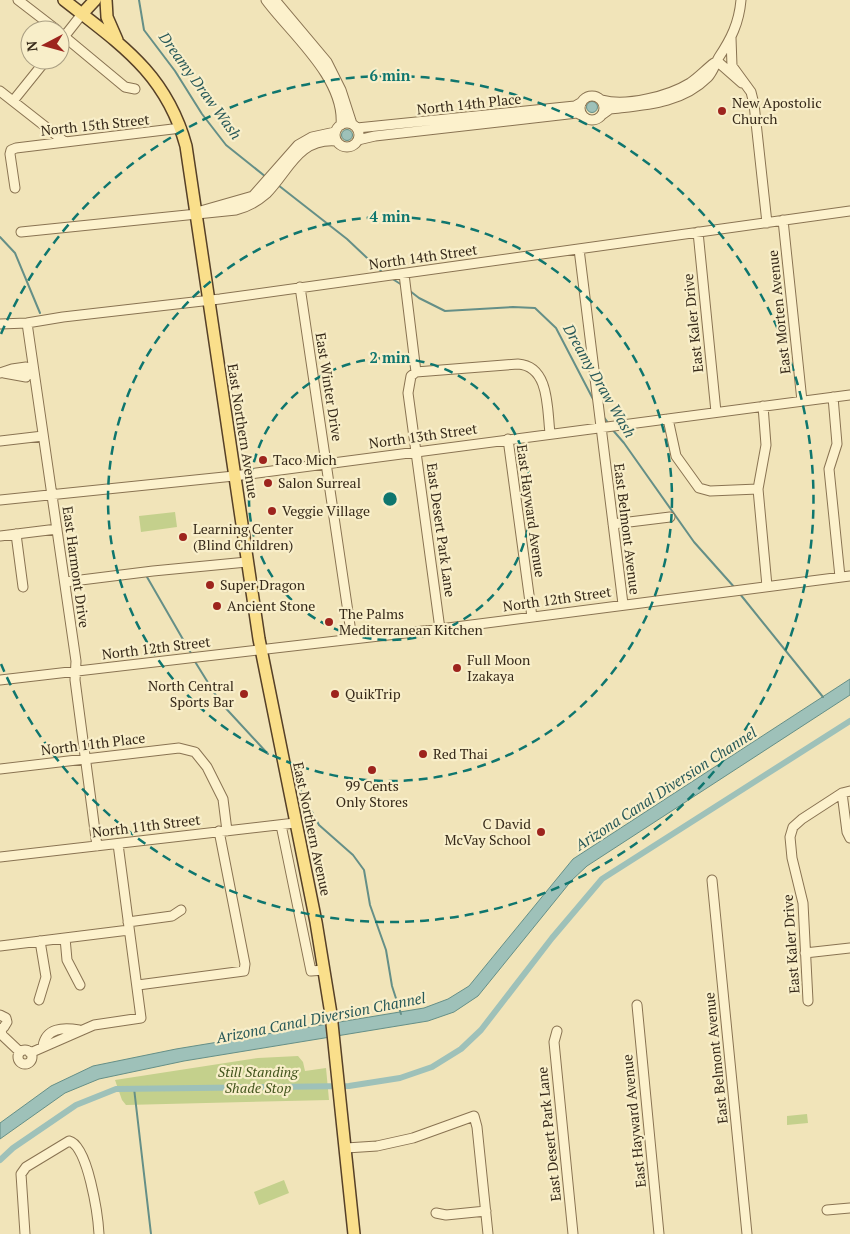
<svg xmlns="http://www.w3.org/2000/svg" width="850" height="1234" viewBox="0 0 850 1234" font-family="'PT Serif',serif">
<rect width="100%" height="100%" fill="#f1e4b9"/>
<path fill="#c4d08c" d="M175,512L177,527L141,532L139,516Z
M298,1056L303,1062L305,1071L326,1068L329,1100L126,1105L122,1100L115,1080L258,1058Z
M807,1114L808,1123L787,1125V1116Z
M284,1180L289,1193L259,1205L254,1192Z"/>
<path fill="#9ec1b9" stroke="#658f87" d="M586.5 107a5.5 5.5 0 1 1 11 0a5.5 5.5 0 1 1-11 0Z
M341.5 135a5.5 5.5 0 1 1 11 0a5.5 5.5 0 1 1-11 0Z
M850,679V695L587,866L572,880L478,996L454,1012L428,1021L184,1061L99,1079L65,1093L0,1139V1123L51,1086L93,1066L176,1049L424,1008L448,999L469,986L573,859Z"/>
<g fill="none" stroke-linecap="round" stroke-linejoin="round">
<path stroke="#658f87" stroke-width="2" d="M139,0L144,30L175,71L202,114L226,145L266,177
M278,185L347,239L383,273
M0,237L15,253L40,313
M391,278L402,285
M410,291L419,298L445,311L513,307L535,308L556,328L593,399
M603,416L609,424
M611,428L624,443L694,542L735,588
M147,577L192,655
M740,594L823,697
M194,660L220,702L268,754
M298,786L319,825L353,855L364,870L370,905L386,950L392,986L401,1014
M134,1088L151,1234"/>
<path stroke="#9ec1b9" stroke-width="6" d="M0,1160L13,1148L76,1105L116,1089L349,1086L400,1078L432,1067L461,1049L481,1030L552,938L602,879L850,721"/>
<g stroke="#897352" stroke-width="11">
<path id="minor" d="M18,0L57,30
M266,0C291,34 345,78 341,125
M275,0L327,62L341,90L352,124
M60,33L125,87L135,89
M731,38L732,66L751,92L754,104L767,223
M60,42L82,14
M717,61L742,83
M0,91L65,142
M580 108a12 12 0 1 1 24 0a12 12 0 1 1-24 0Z
M602,100C626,107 669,96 690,83C699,77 706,69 714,63
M13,101L46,60
M603,114L610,109C644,105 681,104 708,77C713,72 715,64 719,57C731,39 739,23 741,0
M335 135a12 12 0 1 1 24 0a12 12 0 1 1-24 0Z
M357,128L575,106L582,102
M358,140L375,136L577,113L583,116
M15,188L10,154L11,150L16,148L181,128
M197,212L253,196L298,145L312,137L335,132
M783,220L802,401
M21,232L236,210C247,207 257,202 266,194C289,171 298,138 336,141
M698,232L716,412
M579,249L623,604
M404,274L416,372
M300,287L352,639
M27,323L76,661L75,680L97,846
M0,324L27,323L63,317L220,299L850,211
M0,373L12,369L26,367L29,371H34
M4,373L26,377L29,371
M833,397L837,444L829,469L840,577
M763,406L766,445L758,489L767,586
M668,419L676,456L699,488L710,491L758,489
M508,439L532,617
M0,441L43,436
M0,500L234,476L850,395
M613,524L670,517
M16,534L23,587
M0,536L57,529
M65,582L153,571L247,562
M440,629L408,393L411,376L416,372L518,364C550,366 547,410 550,433
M0,680L440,629L850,576
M0,769L179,748L195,752L207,767L223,799L227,831
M842,793L847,832L850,838
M281,825L311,971L324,970
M0,857L295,823
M712,880L747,1234
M128,922L172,916L181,910
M65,938L67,960L80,985
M0,946L129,930
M805,953L850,948
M138,985L244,971L245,964L219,831
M39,1000L46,977L40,941
M808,1001L803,903L792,858L790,837L793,827L802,819L842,793L850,791
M637,1005L659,1234
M0,1015L6,1018L7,1022L4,1027L0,1029
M1,1029L2,1035L20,1052
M557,1031L554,1042L573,1234
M43,1046C46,1028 63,1027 79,1030
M18 1057a7 7 0 1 1 14 0a7 7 0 1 1-14 0Z
M30,1053L94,1025L141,1018L118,844
M346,1148L377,1146L413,1138L474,1116L477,1127L488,1234
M827,1210L850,1208
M436,1213L446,1215L486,1211
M25,1234L21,1174L26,1167L69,1141C88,1145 98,1216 99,1234"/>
</g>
<g stroke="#564028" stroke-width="14">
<path id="major" d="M64,0C120,44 166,73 186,146L259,639L316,922L331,1014L354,1234
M106,0L107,17L117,40
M82,14L95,0"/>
</g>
<use href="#minor" stroke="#fcf1cc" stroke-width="9"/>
<use href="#major" stroke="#fadf8b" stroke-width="11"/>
</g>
<g fill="none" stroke="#0f766e" stroke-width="2.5" stroke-dasharray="9 6">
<circle cx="390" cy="499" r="141"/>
<circle cx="390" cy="499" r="282"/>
<path d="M1 334A423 423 0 1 1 1 664"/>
</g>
<g fill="#9d241d" stroke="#f8eec9" stroke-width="2">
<circle cx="722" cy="111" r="5"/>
<circle cx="263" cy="460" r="5"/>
<circle cx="268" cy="483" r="5"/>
<circle cx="272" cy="511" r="5"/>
<circle cx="183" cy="537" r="5"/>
<circle cx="210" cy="585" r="5"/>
<circle cx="217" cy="606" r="5"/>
<circle cx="329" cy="622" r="5"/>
<circle cx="457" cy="668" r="5"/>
<circle cx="244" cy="694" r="5"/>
<circle cx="335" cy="694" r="5"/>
<circle cx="423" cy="754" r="5"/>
<circle cx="372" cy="770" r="5"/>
<circle cx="541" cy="832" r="5"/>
</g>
<g text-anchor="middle" stroke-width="4.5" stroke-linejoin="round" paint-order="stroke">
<g font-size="14" fill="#362919" stroke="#f8eec9" text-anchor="start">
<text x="732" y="108">New Apostolic<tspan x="732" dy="16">Church</tspan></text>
<text x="273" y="465">Taco Mich</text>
<text x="278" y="488">Salon Surreal</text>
<text x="282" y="516">Veggie Village</text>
<text x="193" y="534">Learning Center<tspan x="193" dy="16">(Blind Children)</tspan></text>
<text x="220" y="590">Super Dragon</text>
<text x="227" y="611">Ancient Stone</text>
<text x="339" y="619">The Palms<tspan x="339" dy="16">Mediterranean Kitchen</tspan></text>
<text x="467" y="665">Full Moon<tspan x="467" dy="16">Izakaya</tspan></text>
<text x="234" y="691" text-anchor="end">North Central<tspan x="234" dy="16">Sports Bar</tspan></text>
<text x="345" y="699">QuikTrip</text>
<text x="433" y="759">Red Thai</text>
<text x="372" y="791" text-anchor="middle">99 Cents<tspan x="372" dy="16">Only Stores</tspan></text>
<text x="531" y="829" text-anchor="end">C David<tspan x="531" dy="16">McVay School</tspan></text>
</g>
<g font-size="14" fill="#362919" stroke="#f8eec9">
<text transform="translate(469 104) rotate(-6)" y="5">North 14th Place</text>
<text transform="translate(95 125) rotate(-6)" y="5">North 15th Street</text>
<text transform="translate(423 257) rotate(-8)" y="5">North 14th Street</text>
<text transform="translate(779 312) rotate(-96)" y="5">East Morten Avenue</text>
<text transform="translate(693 323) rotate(-96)" y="5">East Kaler Drive</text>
<text transform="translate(329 387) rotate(81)" y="5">East Winter Drive</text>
<text transform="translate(243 431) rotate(81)" y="5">East Northern Avenue</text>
<text transform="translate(423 436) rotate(-8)" y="5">North 13th Street</text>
<text transform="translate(531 511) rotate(82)" y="5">East Hayward Avenue</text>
<text transform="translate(627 529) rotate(83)" y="5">East Belmont Avenue</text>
<text transform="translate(441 530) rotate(82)" y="5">East Desert Park Lane</text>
<text transform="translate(76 567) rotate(82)" y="5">East Harmont Drive</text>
<text transform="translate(557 599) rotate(-8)" y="5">North 12th Street</text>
<text transform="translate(156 648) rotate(-7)" y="5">North 12th Street</text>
<text transform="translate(93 744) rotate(-7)" y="5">North 11th Place</text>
<text transform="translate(146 826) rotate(-7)" y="5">North 11th Street</text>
<text transform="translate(312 829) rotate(78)" y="5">East Northern Avenue</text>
<text transform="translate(791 944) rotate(-94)" y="5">East Kaler Drive</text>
<text transform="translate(716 1058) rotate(-96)" y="5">East Belmont Avenue</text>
<text transform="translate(634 1121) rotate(-96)" y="5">East Hayward Avenue</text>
<text transform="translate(549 1134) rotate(-96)" y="5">East Desert Park Lane</text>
</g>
<g font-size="14" font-style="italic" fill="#43551e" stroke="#f8eec9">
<text x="258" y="1077">Still Standing<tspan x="258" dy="16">Shade Stop</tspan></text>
</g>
<g font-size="15" font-style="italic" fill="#275858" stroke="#f8eec9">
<text transform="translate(200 86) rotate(54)" y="5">Dreamy Draw Wash</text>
<text transform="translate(599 381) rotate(60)" y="5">Dreamy Draw Wash</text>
<text transform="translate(666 789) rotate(-33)" y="5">Arizona Canal Diversion Channel</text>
<text transform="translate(321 1018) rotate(-11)" y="5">Arizona Canal Diversion Channel</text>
</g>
</g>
<circle cx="390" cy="499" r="8" fill="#0f766e" stroke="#f8eec9" stroke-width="2.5"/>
<g font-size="15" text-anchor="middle" font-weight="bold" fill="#0f766e" stroke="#f8eec9" stroke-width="4.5" stroke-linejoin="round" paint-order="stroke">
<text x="390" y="81">6 min</text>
<text x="390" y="222">4 min</text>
<text x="390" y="363">2 min</text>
</g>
<g transform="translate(45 45) rotate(264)"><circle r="24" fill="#f8eec9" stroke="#aa9f83"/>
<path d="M0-4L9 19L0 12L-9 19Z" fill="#9d241d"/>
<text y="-8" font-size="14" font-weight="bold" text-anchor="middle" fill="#362919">N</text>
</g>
</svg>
